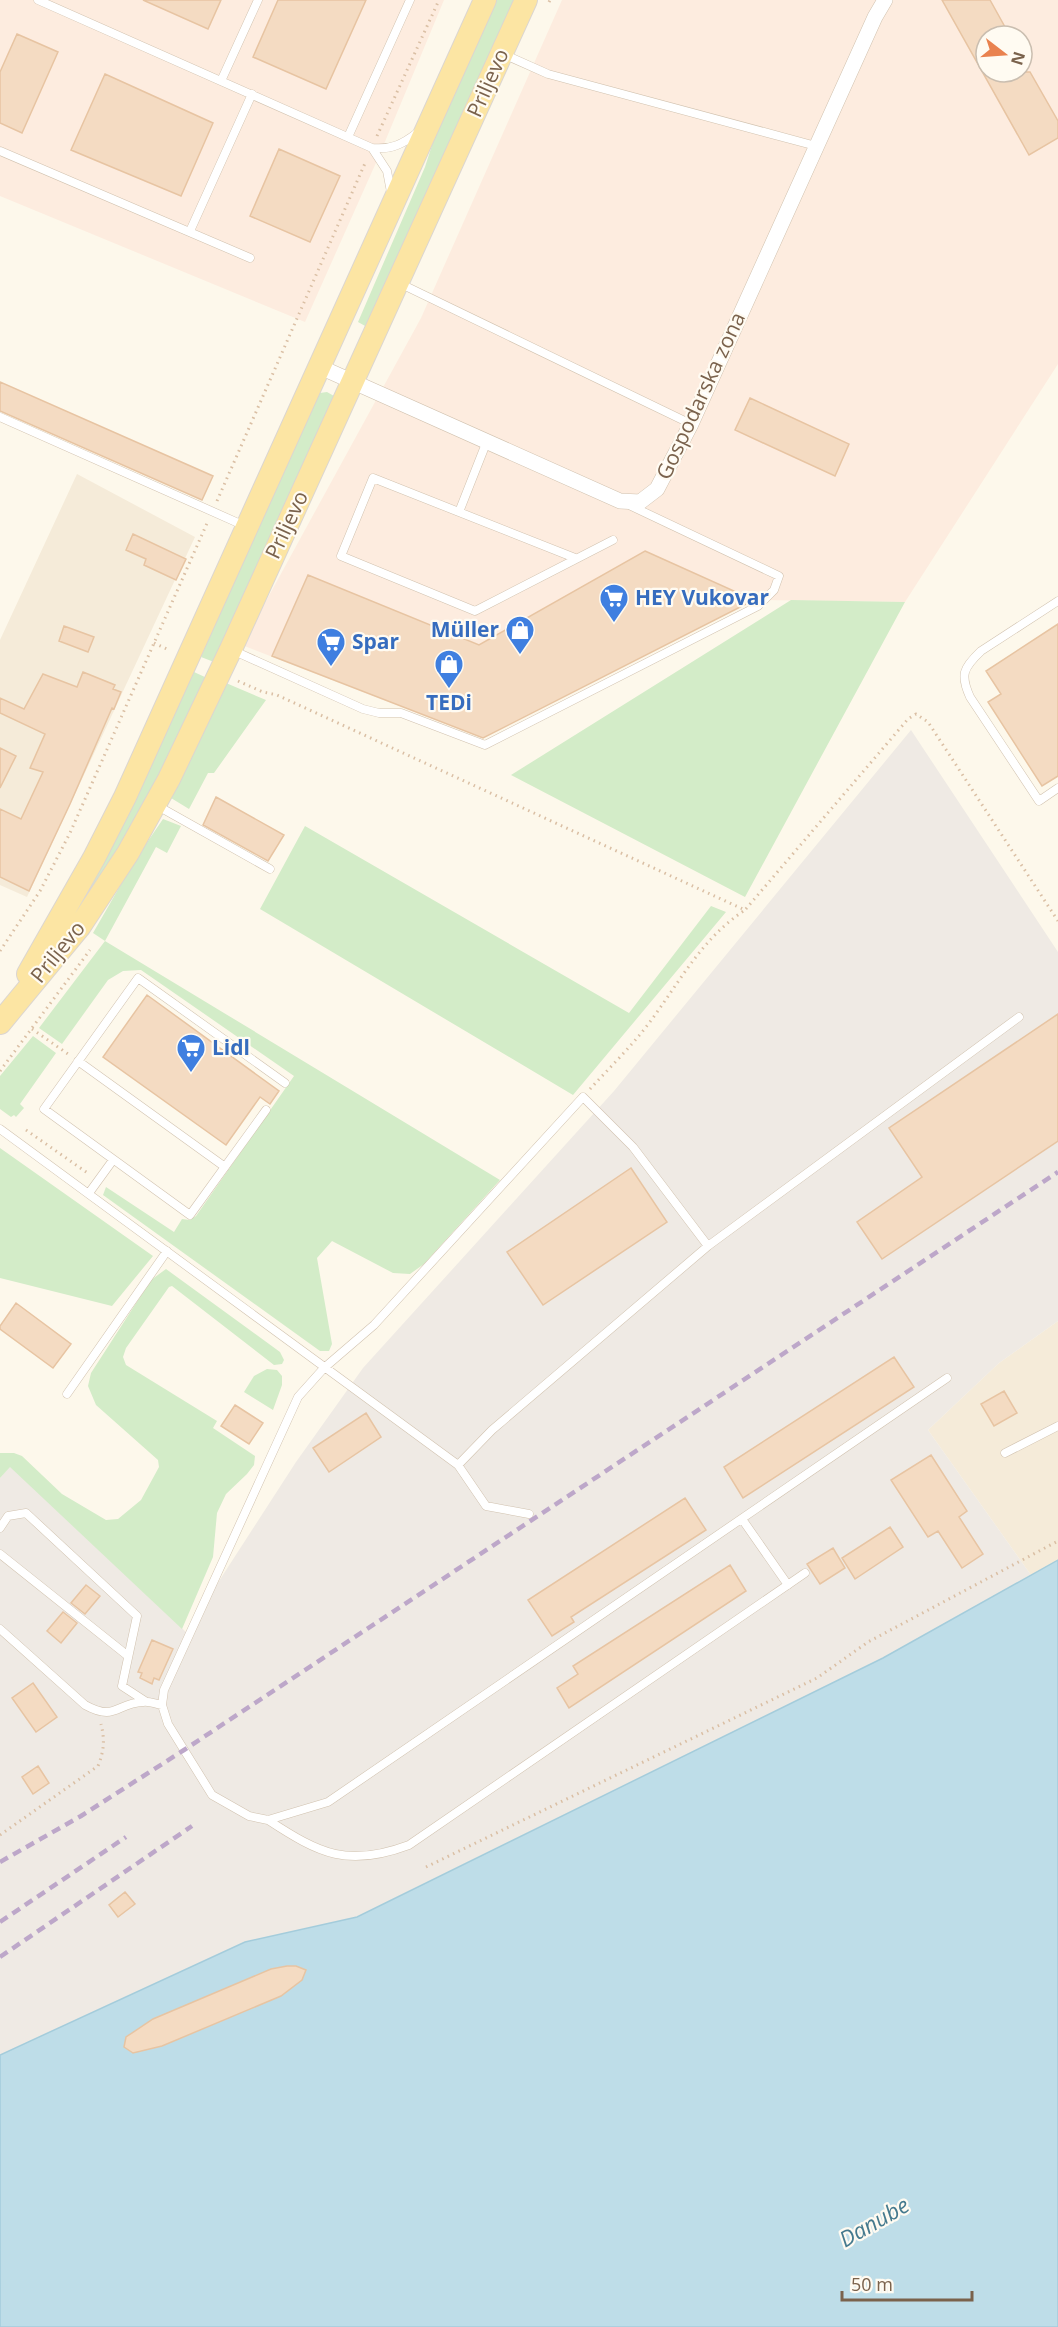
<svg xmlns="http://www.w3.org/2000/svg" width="1058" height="2327" viewBox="0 0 1058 2327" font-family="'Open Sans',sans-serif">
<rect width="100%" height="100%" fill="#fdf8eb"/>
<path fill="#f5ebd9" d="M77,474L195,537L27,897L0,885V640Z
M1058,1321V1560L1031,1575L928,1430L999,1363Z"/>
<path fill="#fdecdf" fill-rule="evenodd" d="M0,0H444L379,156L305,322L0,196Z
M562,0H1058V364L905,602L754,600L482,738L242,645L421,318ZM986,36H1022V72H986Z"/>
<path fill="#efeae4" d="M911,730L1058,952V1321L999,1363L928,1430L1031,1575L883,1658L356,1917L245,1942L0,2055V1478L10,1466L186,1632L296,1462L363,1368L614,1091Z"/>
<path fill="#d3ecc8" d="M494,0H516L367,327L358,322L425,167L441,117Z
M327,392L334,396L214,662L201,657L315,399L320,393Z
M791,600L905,602L745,897L511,775Z
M194,672L207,678L151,793L81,910L68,921L140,788Z
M226,683L266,700L214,773H208L189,809L171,798Z
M163,819L181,826L167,853L156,847L105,941L500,1180L424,1264L410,1274L393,1273L332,1241L317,1258L332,1344L329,1351H320L103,1195L106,1187L174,1232L182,1219L190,1220L196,1216L294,1076L141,970L123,971L108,980L62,1044L39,1028L105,941L93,933L135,860Z
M305,826L629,1013L711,906L726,912L573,1095L260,909Z
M33,1036L56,1053L20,1104L24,1108L16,1117L14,1115L11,1117L0,1109V1076Z
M0,1148L153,1256L112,1306L0,1278Z
M166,1269L280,1352L284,1360L282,1364L274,1365L172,1286L169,1287L126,1348L123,1357L126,1365L217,1421L213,1428L255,1456L254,1465L247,1474L226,1494L217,1513L213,1557L182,1629L10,1467L0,1478V1453H14L22,1456L62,1494L106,1520L118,1519L141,1500L159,1467L158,1460L96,1405L88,1386L91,1373L151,1280Z
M267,1369L277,1370L282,1376V1385L273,1410L244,1392L254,1376Z"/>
<path fill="#bedde8" stroke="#a4ccdb" stroke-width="1.5" d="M1058,1560V2327H0V2055L245,1942L357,1917L883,1658Z"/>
<path fill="#f4dbc2" stroke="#e7c4a2" stroke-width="1.5" d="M143,0H221L208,29Z
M278,0H366L326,89L253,57Z
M942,0H990L1010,36H986V72H1030L1058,121V138L1029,155Z
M17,34L58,52L22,133L0,123V72Z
M105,74L213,123L181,196L71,150Z
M279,149L340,176L310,242L250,216Z
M0,382L213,476L202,500L0,411Z
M750,398L849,444L835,476L735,430Z
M133,534L186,559L176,580L144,565L146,559L126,550Z
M645,551L754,600L483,738L272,656L308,575L479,645Z
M1058,624V776L1042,786L988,702L1001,694L986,671Z
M64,626L94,637L88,652L59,641Z
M83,672L115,685L113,689L121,692L114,709L112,708L70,804L29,891L0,877V809L21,819L43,772L30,768L45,734L0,713V698L24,709L43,674L77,687Z
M0,748L16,756L0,788Z
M216,797L284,835L268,861L203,825Z
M147,995L279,1091L270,1104L260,1097L226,1145L103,1057Z
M1058,1014V1141L882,1259L857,1222L922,1177L889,1128Z
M631,1168L667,1222L543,1305L507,1252Z
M16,1303L71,1344L53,1368L0,1329V1326Z
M894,1357L914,1387L743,1498L724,1467Z
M1004,1391L1017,1413L994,1426L981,1404Z
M235,1405L263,1423L249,1444L221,1426Z
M366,1413L381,1437L329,1472L313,1448Z
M931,1455L967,1511L959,1517L983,1554L962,1568L938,1531L928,1537L891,1480Z
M685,1498L706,1530L571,1617L574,1622L552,1636L528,1600Z
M890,1527L903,1547L855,1579L842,1558Z
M833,1548L845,1568L820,1584L807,1564Z
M730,1565L746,1591L569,1708L557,1688L578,1674L573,1666Z
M86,1585L100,1596L85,1614L71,1603Z
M63,1612L77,1623L61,1643L47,1631Z
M152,1640L173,1649L159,1680L154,1678L152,1684L140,1678L142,1673L138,1672Z
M33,1683L57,1717L36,1732L12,1698Z
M38,1766L49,1783L33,1794L22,1777Z
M125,1892L135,1904L118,1917L109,1905Z
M287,1966H296L306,1970L302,1980L281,1996L162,2046L133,2053L124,2047L126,2037L153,2019L271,1969Z"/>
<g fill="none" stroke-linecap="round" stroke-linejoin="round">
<g stroke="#d1c2af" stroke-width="9">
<path id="service" d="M38,0L372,148C391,150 403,144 417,133
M503,54L548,74L816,146
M221,81L258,0
M348,137L410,0
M372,148L387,171L391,192
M0,151L250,258
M190,231L252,94
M399,283L691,424
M0,417L245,526
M459,512L487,441
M575,558L373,478L341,556L475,611L613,540
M1058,601L981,651C963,668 960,675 970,697L1039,801L1058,788
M232,650L363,709L379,713H401L485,745L758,606L774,590L779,576L631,506
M156,805L270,869
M78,1061L225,1167
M266,1110L190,1215L44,1109L138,978L285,1083
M0,1129L458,1465L486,1506L529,1514
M89,1193L113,1160
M708,1246L633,1147L583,1097L374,1325L324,1368L298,1397L164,1690L162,1705L168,1724L212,1795L249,1816L268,1820L328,1802L947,1378
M67,1394L167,1251
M1005,1453L1058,1426
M458,1465L492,1430L708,1246L1019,1017
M742,1519L788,1585
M0,1528L8,1516L26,1513L137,1616L122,1686L145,1701
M0,1554L128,1656
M0,1629L85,1705C116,1722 116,1703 143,1702C149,1701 156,1704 162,1705
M268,1820C320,1854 348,1868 409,1845L805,1573"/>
</g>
<g stroke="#d1c2af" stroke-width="16">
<path id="minor" d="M320,367L620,501L640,502L657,489L691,424L875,17L885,0"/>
</g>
<g stroke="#dcd6d0" stroke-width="24">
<path id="primary" d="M28,974L94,858L125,797L485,0
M0,1023L80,926L128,853L169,779L231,649L526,0"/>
</g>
<path stroke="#dabfa4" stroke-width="3" stroke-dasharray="1.5 4.5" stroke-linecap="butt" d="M549,2L550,0
M377,136L439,0
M217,501L366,161
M154,643L169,650
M238,681L263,692L277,695L745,910L908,719L916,714L928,722L1058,921
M0,951L40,891L70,833L208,521
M32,1029L68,1054
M0,1071L90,950
M590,1089C612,1065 636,1042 655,1015C683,976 704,937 745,910
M26,1130L89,1174
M0,1835L98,1766C104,1751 105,1740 101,1724
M426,1867L817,1678L868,1642L1058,1541"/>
<use href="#service" stroke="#fff" stroke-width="8"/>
<use href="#minor" stroke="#fff" stroke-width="15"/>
<use href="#primary" stroke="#fce5a3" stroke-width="22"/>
<path stroke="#bda7c9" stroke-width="4.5" stroke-dasharray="9 6" stroke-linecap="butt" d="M0,1862L81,1816L184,1750L1058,1172
M0,1922L126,1837
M0,1957L192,1826"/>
</g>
<defs>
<g id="supermarket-pin" transform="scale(1.5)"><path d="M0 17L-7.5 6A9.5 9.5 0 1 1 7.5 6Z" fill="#3f7fe0" stroke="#fffbf2"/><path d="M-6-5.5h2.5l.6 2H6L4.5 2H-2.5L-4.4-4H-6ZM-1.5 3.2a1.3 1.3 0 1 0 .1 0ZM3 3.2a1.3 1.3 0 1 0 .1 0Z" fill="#fff"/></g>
<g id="shop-pin" transform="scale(1.5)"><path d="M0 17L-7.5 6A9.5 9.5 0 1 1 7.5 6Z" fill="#3f7fe0" stroke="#fffbf2"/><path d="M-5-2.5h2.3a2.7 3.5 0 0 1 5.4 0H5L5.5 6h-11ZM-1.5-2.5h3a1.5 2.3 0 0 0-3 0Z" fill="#fff"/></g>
</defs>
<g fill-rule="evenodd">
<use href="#supermarket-pin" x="614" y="598"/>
<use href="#shop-pin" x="520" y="630"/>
<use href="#supermarket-pin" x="331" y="642"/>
<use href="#shop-pin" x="449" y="664"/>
<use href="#supermarket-pin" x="191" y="1048"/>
</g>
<g text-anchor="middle" stroke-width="4.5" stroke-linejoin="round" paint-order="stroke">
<g font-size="21" fill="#7a624c" stroke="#fffbf2">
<text transform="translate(488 83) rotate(-66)" y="7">Priljevo</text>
<text transform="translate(701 396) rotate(-65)" y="7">Gospodarska zona</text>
<text transform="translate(287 525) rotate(-65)" y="7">Priljevo</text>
<text transform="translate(58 952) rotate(-51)" y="7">Priljevo</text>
</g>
<g font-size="21" font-weight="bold" fill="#366cbe" stroke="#fffbf2" text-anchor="start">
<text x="635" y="605">HEY Vukovar</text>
<text x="499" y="637" text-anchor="end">Müller</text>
<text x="352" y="649">Spar</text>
<text x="449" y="710" text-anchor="middle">TEDi</text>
<text x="212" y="1055">Lidl</text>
</g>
<g font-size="22" font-style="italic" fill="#457a8e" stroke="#fffbf2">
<text transform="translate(874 2222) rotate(-30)" y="8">Danube</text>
</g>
</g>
<g transform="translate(1004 54) rotate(107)"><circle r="28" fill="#fffbf2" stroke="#cabeb0" stroke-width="1.5"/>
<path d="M0-4.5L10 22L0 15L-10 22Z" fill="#e9824f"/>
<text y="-9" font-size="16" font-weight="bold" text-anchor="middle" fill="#7a624c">N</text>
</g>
<path d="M842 2291v9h130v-9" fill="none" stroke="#7a624c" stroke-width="3"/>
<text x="851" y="2291" font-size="18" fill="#7a624c" stroke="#fffbf2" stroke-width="4.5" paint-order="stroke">50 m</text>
</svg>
